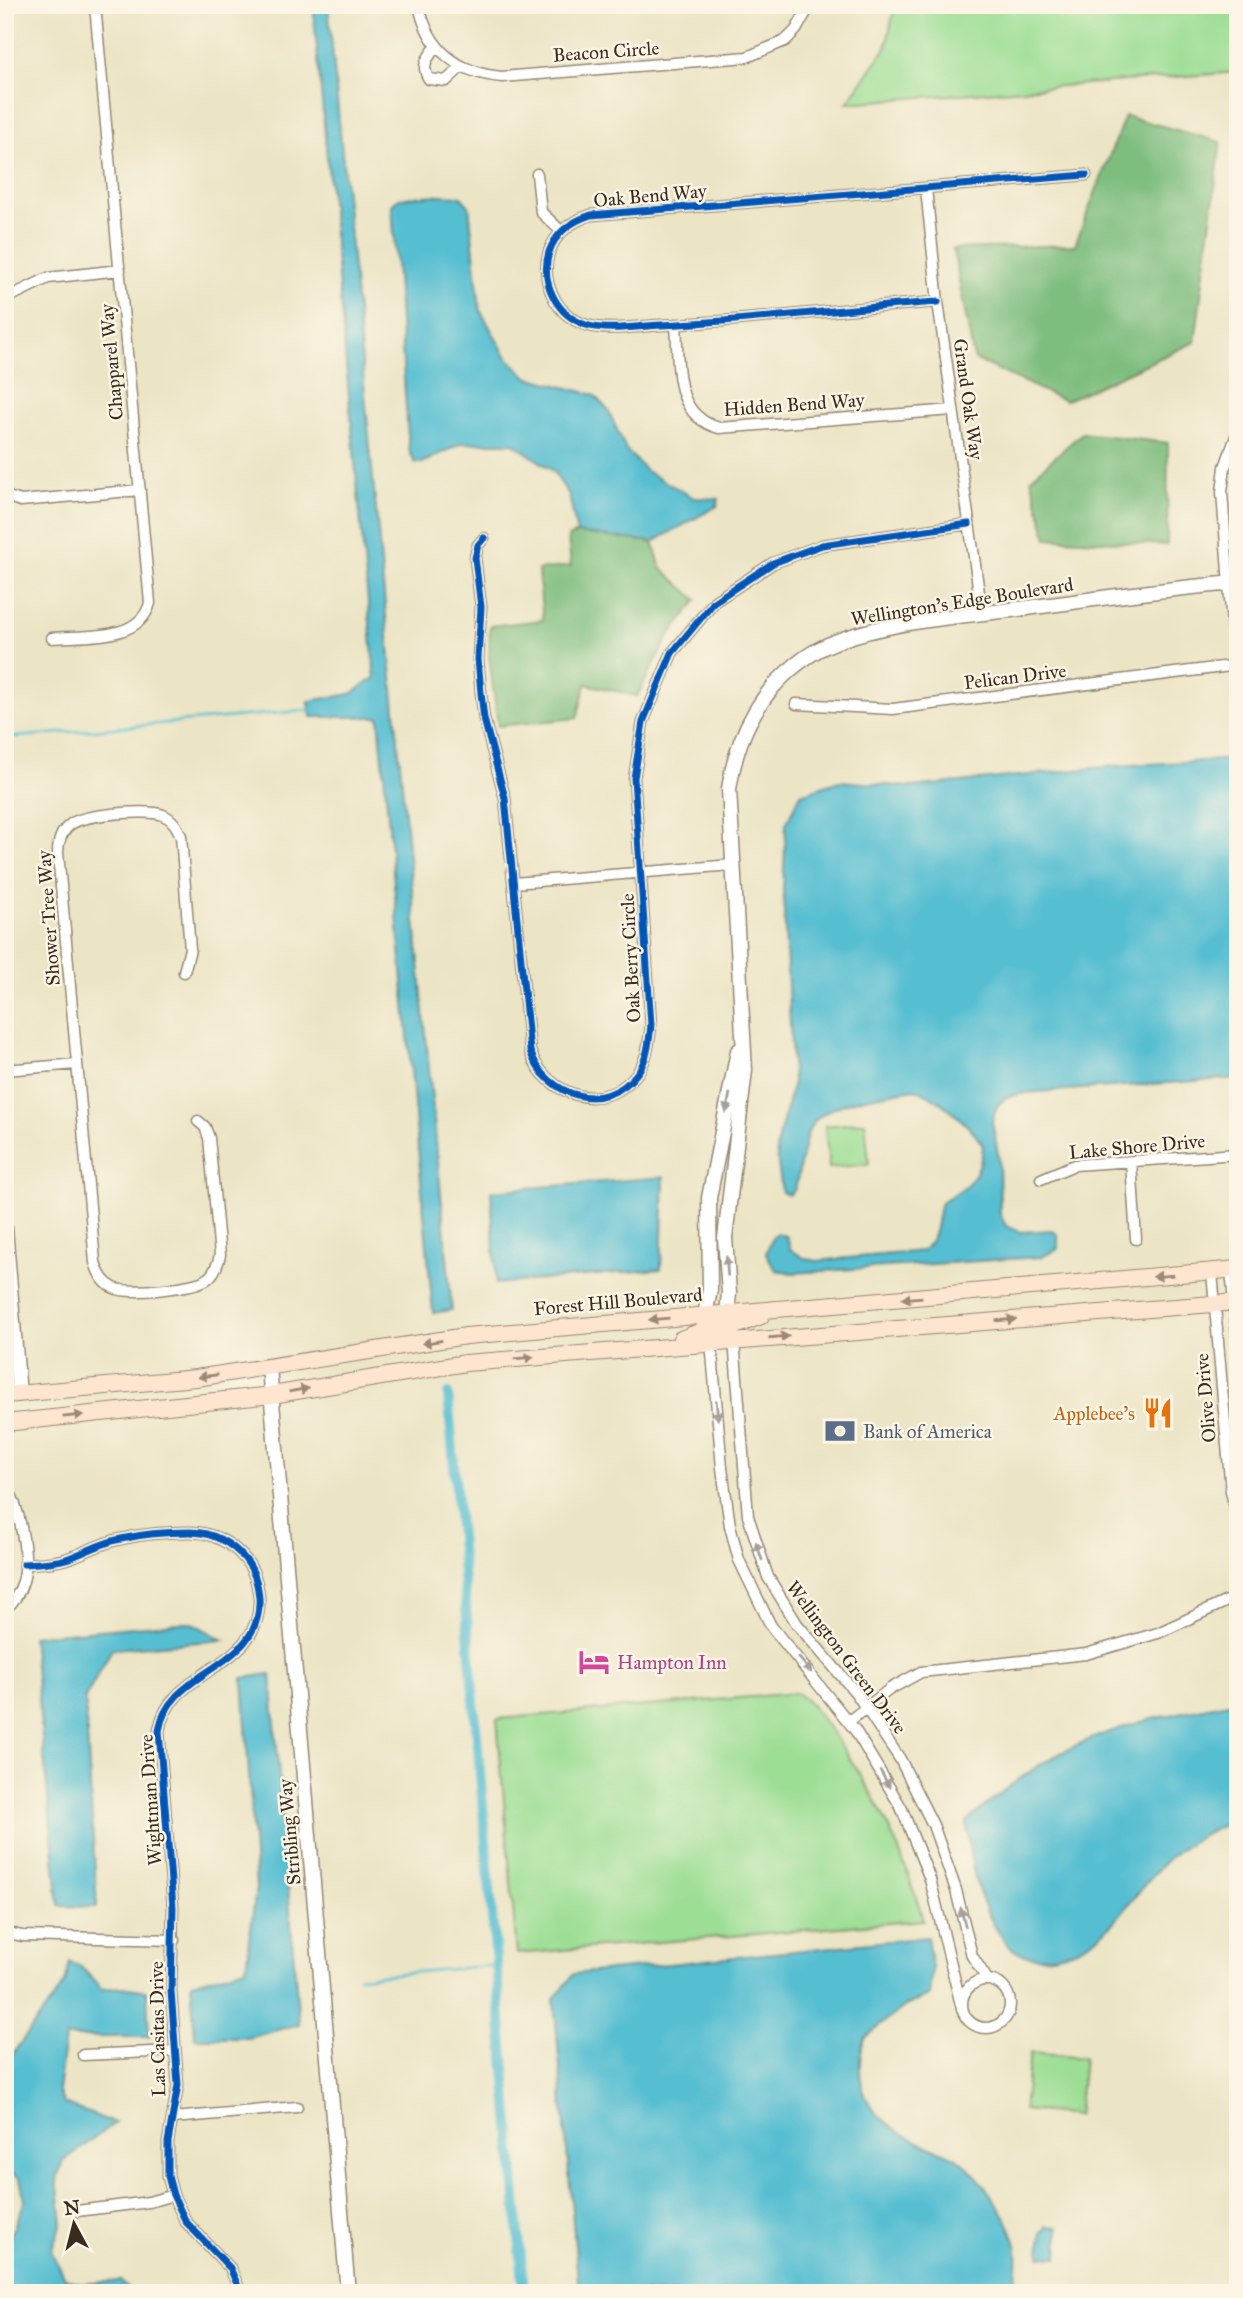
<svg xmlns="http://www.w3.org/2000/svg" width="1243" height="2298" viewBox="0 0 1243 2298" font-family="'IM FELL Great Primer',serif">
<rect width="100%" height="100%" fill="#fcf5e5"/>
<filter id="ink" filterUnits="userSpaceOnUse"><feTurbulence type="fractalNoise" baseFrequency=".0143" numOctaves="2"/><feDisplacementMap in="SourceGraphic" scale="14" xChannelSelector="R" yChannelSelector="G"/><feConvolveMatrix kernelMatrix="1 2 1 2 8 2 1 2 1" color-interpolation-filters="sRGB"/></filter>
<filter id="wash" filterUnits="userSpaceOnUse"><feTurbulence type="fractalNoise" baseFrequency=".00686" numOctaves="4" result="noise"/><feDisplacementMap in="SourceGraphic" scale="28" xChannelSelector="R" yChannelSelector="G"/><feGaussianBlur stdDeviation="1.57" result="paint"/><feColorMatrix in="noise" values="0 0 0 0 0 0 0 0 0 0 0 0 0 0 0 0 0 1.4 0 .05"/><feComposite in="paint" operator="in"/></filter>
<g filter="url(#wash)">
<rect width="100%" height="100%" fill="#ebe4c5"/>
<path fill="#9cde94" stroke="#6c8459" stroke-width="2" d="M895,5H1238V72L847,103L886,48Z
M865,1122L869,1164L829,1168L825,1126Z
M796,1693C813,1703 822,1720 834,1736C879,1798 901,1847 923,1920L517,1954L497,1719Z
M1030,2053L1084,2058L1078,2115L1024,2110Z"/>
<path fill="#7dbd7e" stroke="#5c744e" stroke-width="2" d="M1125,116L1221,142L1195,342L1065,401L974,359L953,249L1075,245Z
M1082,433L1168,443L1167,545L1047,538L1031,478Z
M577,533L653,542L661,568L697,600L669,636L637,696L586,684L577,718L498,726L489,657L490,626L543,620L538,570L571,566L568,537Z"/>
<path fill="#54bed1" stroke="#487478" stroke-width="2" d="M313,5H328L452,1310L433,1313L379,717H311L309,701L351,694L375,678Z
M438,195L460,196L469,206L480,310L506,356L527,377L594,395L608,410L626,450L646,471L694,498L719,499L717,506L653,542L577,533L569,495L553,471L513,443H462L422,463H415L409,450L392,205L399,198Z
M1238,759V1078L1025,1093L1006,1097L997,1106L992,1121L999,1159L1000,1215L1006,1226L1020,1232L1053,1230L1058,1236V1249L1041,1257L792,1273L776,1270L766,1254L773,1236L778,1233L787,1237L790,1249L804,1258L817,1261L922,1251C940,1233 935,1224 941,1202C967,1188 981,1177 983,1146C973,1127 934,1093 914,1089C885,1095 822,1100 809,1130C802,1148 800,1170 795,1189L789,1195L782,1192L776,1149L793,1082L783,891L786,824L801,794L839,781L912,787L1114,766Z
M664,1177L661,1269L496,1284L491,1191Z
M190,1622L224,1640L112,1649L85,1698L97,1907L59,1906L32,1636Z
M271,1674L299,2024L248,2038H195L191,1983L246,1968L256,1888L243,1678Z
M1238,1701V1818C1214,1829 1184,1843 1165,1862C1125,1901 1106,1954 1042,1957C1021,1958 1010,1950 999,1933C977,1901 969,1860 967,1821C997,1796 1027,1770 1063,1752C1117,1723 1178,1713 1238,1701Z
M927,1937L932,1968L929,1996L905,2006L864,2038C850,2092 872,2121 921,2143C933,2148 949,2153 960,2160C981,2176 1010,2219 1016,2245C1020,2259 1015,2278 1015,2293H579L554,1999L574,1974Z
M70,1962L81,1967L102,1989L123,1987L147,1991L149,2037H65L58,2091L64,2104L115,2123L63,2161L57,2178L62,2223L51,2251L65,2278L81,2284L120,2281L133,2293H5V2248L25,2201L20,2179L5,2169V2064L65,1983Z
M1046,2226L1059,2227L1058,2257L1040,2256L1042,2231H1045Z"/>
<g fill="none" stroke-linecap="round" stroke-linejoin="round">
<path stroke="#54bed1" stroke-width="2.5" d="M5,738L311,710
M358,1977L498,1965"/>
<path stroke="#54bed1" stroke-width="10" d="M448,1394L524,2293"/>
</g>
</g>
<g filter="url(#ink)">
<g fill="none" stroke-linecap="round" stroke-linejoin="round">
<g stroke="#938772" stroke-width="13">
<path id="minor" d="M419,5C428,50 458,73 502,77L747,57L785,41L796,30L810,5
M436,47C428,57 420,66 429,79L446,81L461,67
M537,174L541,212L561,231
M926,189L938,302L982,614
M5,299L48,278L120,270
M938,302C845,308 753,321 661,325C638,326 609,332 586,325C556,315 540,282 549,252C556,232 572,221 591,215L1086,175
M676,324C679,364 672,415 719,428L953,410
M5,496L21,501L140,490
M484,538L478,545L475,558L481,607L478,659L481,693L484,719L505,798L530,1051C546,1097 606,1116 638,1072C648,1058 649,1041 651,1025L634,778L643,722L672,653L715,601L773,563L822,545L969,524
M52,638C83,635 140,642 150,603L95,5
M1235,665L1222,492L1225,467L1238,431
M796,704L893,709L1238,665
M514,883L732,865
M184,972L190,949L181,836C177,827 173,819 163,815C149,809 84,814 71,824C61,831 58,841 58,853L95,1262C98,1273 103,1283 114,1288C128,1295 194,1288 207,1279C215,1273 218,1265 220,1255L209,1138L205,1127L198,1121
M5,1070L77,1064
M1131,1162L1136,1239
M1041,1179L1074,1165L1238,1154
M1231,1270L1238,1345
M1212,1272L1231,1491L1238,1521
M734,1340L748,1516L768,1577L797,1624L856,1693L900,1759L933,1825L956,1890L972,1956L987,1979
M711,1342L722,1468L730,1526L739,1560L771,1626L855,1730L901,1807L930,1879L962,2009
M5,1485C19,1503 30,1559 23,1581C20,1592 14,1602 5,1609
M24,1564C38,1563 53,1563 66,1559C85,1553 102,1542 121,1539C142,1534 168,1532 190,1532C211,1532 231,1542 245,1559C254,1570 258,1584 259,1598C263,1669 168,1668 159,1731L173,1907L171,1991L178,2085L168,2142V2176L173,2195L186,2222L230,2268L241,2293
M849,1721L890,1689L921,1672L1086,1654L1158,1633L1238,1596
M5,1932L22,1936L174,1940
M962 2004a24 24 0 1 1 48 0a24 24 0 1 1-48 0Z
M83,2055L175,2051
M173,2118L297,2107
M77,2211L149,2202L173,2195"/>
</g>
<g stroke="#938772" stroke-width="17">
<path id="tertiary" d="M5,1228L19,1394
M727,1313L729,1293L725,1238L745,1070L729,789C737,733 763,685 811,654C860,622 967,616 1027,608C1097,599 1167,588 1238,583
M705,1315L710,1290L709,1198L738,1051
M269,1367L348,2293"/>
</g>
<g stroke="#938772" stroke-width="18">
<path id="secondary" d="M681,1339L702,1331L725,1314
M713,1341L735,1326L761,1316
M5,1395L196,1378L466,1336L1238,1269
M5,1423L272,1395L466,1363L1238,1302"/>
</g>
<use href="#minor" stroke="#fff" stroke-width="10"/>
<use href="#tertiary" stroke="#fff" stroke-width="14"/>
<use href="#secondary" stroke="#fde5d0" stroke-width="16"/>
<g stroke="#fcf5e5" stroke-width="11">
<path id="cycleway" d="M938,302C845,308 753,321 661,325C638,326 609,332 586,325C556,315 540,282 549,252C556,232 572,221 591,215L1086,175
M484,538L478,545L475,558L481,607L478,659L481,693L484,719L505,798L530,1051C546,1097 606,1116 638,1072C648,1058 649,1041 651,1025L634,778L643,722L672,653L715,601L773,563L822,545L969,524
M24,1564C38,1563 53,1563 66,1559C85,1553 102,1542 121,1539C142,1534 168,1532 190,1532C211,1532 231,1542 245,1559C254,1570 258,1584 259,1598C263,1669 168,1668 159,1731L173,1907L171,1991L178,2085L168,2142V2176L173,2195L186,2222L230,2268L241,2293"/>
</g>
<use href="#cycleway" stroke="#0057b8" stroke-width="7"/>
</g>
<defs><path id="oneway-solid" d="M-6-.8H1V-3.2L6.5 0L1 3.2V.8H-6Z" transform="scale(1.75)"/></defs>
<g fill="#a79f9a">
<use href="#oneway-solid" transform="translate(728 1103) rotate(101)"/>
<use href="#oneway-solid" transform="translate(727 1266) rotate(-94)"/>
<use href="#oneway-solid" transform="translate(717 1410) rotate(85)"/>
<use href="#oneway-solid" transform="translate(759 1551) rotate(-109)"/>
<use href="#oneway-solid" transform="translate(805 1665) rotate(50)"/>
<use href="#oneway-solid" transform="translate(885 1779) rotate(61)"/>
<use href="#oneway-solid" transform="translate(963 1917) rotate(-104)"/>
</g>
<g fill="#9c8877">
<use href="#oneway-solid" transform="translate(1163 1276) rotate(175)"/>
<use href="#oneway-solid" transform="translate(912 1298) rotate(175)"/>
<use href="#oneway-solid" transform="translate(659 1319) rotate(175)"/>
<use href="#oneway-solid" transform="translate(1006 1320) rotate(-4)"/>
<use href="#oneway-solid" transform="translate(779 1337) rotate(-4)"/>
<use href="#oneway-solid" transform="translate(432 1342) rotate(171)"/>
<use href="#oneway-solid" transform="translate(524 1358) rotate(-5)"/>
<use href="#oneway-solid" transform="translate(208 1376) rotate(172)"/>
<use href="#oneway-solid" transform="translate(299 1390) rotate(-10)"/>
<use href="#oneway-solid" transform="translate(73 1416) rotate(-6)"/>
</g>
</g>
<defs>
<g id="restaurant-bare" transform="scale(2.415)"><path d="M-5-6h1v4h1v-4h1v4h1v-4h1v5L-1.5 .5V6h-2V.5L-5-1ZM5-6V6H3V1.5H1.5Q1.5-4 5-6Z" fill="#e8710a" stroke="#fcf5e5" stroke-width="2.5" paint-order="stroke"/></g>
<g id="bank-bare" transform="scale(2.415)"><path d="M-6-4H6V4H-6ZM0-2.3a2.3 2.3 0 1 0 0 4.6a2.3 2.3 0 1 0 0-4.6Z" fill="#5c6f8a" stroke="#fcf5e5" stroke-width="2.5" paint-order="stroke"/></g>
<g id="hotel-bare" transform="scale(2.415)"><path d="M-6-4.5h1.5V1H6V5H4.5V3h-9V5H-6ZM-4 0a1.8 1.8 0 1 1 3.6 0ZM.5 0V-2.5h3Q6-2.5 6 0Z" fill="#d1479c" stroke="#fcf5e5" stroke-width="2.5" paint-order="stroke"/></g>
</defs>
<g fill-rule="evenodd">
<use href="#restaurant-bare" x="1158" y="1413"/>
<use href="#bank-bare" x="840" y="1431"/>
<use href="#hotel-bare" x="594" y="1662"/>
</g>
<g text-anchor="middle" stroke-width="5" stroke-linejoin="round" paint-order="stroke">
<g font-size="19" fill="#3b2a1e" stroke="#fcf5e5">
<text transform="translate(606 51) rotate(-4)" y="7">Beacon Circle</text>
<text transform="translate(650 195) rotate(-5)" y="7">Oak Bend Way</text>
<text transform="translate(111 362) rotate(-95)" y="7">Chapparel Way</text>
<text transform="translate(969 399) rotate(82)" y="7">Grand Oak Way</text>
<text transform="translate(794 404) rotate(-4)" y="7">Hidden Bend Way</text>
<text transform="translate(962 601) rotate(-9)" y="7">Wellington's Edge Boulevard</text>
<text transform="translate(1015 676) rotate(-7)" y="7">Pelican Drive</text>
<text transform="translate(48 918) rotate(-94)" y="7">Shower Tree Way</text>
<text transform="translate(630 958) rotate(-93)" y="7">Oak Berry Circle</text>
<text transform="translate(1137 1146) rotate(-5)" y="7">Lake Shore Drive</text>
<text transform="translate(618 1301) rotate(-5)" y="7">Forest Hill Boulevard</text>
<text transform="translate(1205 1398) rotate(-95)" y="7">Olive Drive</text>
<text transform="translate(847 1657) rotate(53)" y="7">Wellington Green Drive</text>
<text transform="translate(150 1800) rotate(-94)" y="7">Wightman Drive</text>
<text transform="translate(289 1832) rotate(-95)" y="7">Stribling Way</text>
<text transform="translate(157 2029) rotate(-91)" y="7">Las Casitas Drive</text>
</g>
<g font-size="19" fill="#c56008" stroke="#fcf5e5" text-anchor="end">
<text x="1135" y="1420">Applebee's</text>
</g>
<g font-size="19" fill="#4e5e75" stroke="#fcf5e5" text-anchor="start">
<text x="863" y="1438">Bank of America</text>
</g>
<g font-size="19" fill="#b23c85" stroke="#fcf5e5" text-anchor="start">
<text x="617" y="1669">Hampton Inn</text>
</g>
</g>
<rect width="1243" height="2298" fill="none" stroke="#fcf5e5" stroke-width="28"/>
<g transform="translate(74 2224) rotate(353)" stroke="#fcf5e5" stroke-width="5" paint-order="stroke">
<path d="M0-5L12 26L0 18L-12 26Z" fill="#3b2a1e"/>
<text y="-10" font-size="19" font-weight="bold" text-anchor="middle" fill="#3b2a1e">N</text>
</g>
</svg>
